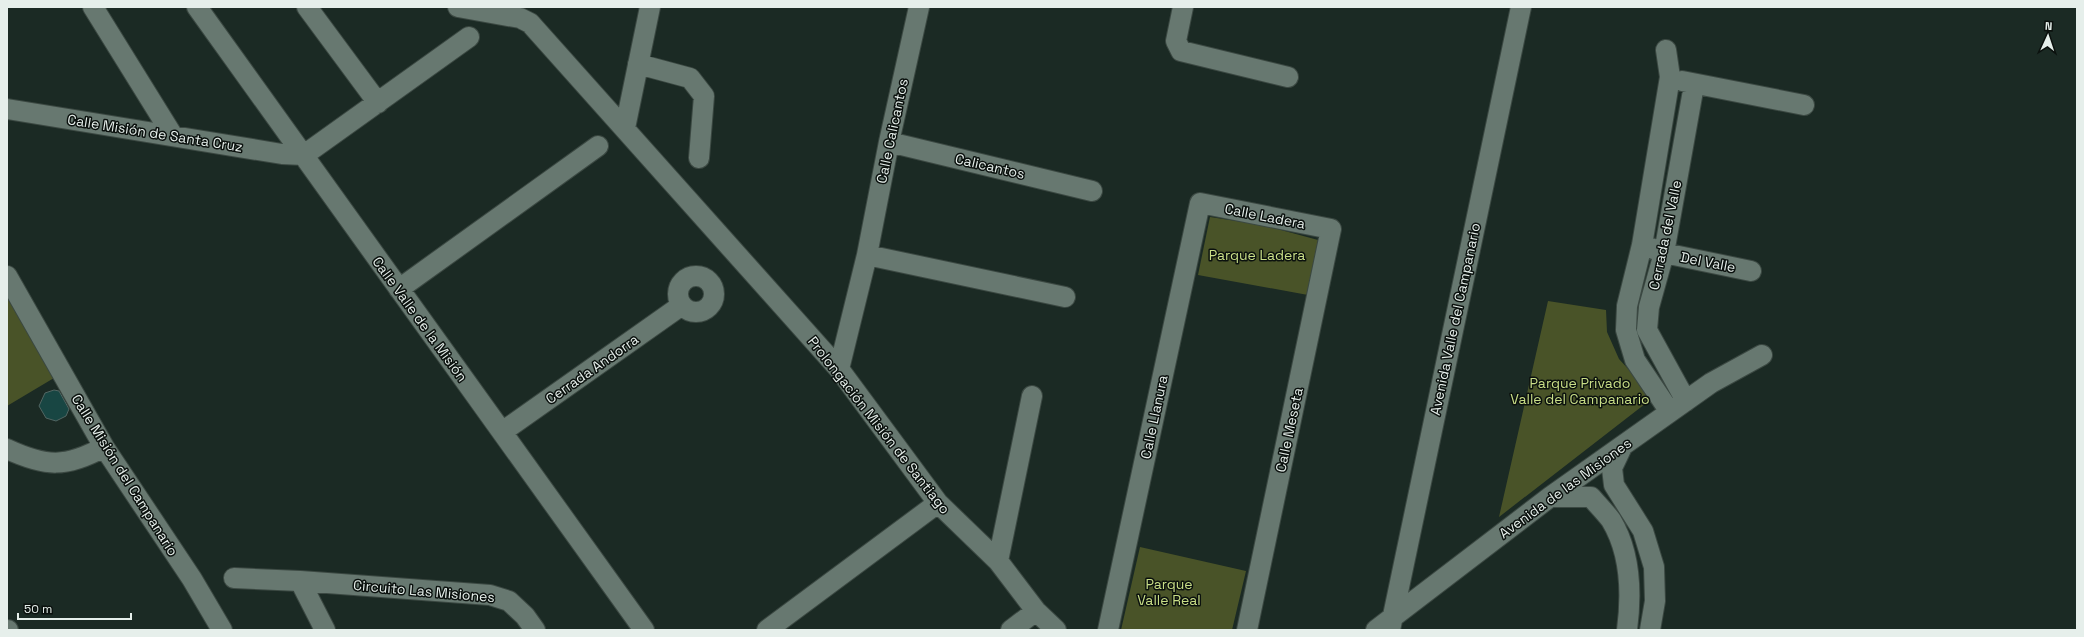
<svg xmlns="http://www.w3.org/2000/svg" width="2084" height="637" viewBox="0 0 2084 637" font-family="'Space Grotesk',sans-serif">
<rect width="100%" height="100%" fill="#1b2a24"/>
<path fill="#495328" d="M1210,217L1263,225L1318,240L1308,295L1198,275Z
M7,286L59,375L7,406Z
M1548,301L1606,310L1607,332L1619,359L1654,397L1499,517Z
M1140,547L1246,571L1232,630H1121Z"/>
<path fill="#184643" stroke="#526663" d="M54,390L59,391L69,409L66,416L56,421L46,418L39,406L45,393Z"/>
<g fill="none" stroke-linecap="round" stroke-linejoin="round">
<g stroke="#3b4842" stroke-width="22">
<path id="minor" d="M93,7L173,136
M197,7L644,630
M307,7L378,103
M458,7L520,18L530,23L839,369L938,503L998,561L1036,611L1056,630
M1183,7L1176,41L1181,51L1288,77
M1666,50L1670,77L1642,245L1627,306L1626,330L1635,360L1670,412
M638,64L690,78L704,96L699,158
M1682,81L1804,105
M7,109L282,154L304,155L469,37
M625,128L650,7
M889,142L1092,191
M1651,248L1664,253L1751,271
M867,255L1065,297
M7,276L104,447L192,579L222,630
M678 294a18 18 0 1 1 36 0a18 18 0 1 1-36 0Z
M399,289L598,146
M839,369L867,255L889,142L919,7
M1686,401L1647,330L1649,307L1664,253L1694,85
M502,432L682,305
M1622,447L1612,468L1614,485L1643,531L1654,567L1655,601L1650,630
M7,449C46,467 66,468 104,447
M1550,497H1591C1597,504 1605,512 1611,520C1631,553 1632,592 1627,630
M998,561L1032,396
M234,578L300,581L490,595L509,601L525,616L535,630
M300,581L325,630
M7,630H8
M767,630L938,503
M1011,630L1036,611
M1108,630L1200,203L1331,229L1247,630
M1376,630L1550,497L1711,383L1762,355
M1390,630L1521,7"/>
</g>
<use href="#minor" stroke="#677870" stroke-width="20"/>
</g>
<g text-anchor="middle" stroke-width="3" stroke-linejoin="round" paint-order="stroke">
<g font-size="14" fill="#e6efeb" stroke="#0b110e">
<text transform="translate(892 131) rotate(-78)" y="5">Calle Calicantos</text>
<text transform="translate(155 133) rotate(9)" y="5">Calle Misión de Santa Cruz</text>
<text transform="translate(990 166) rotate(13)" y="5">Calicantos</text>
<text transform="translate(1265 216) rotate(11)" y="5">Calle Ladera</text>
<text transform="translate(1665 235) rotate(-78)" y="5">Cerrada del Valle</text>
<text transform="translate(1708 262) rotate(11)" y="5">Del Valle</text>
<text transform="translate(420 319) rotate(54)" y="5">Calle Valle de la Misión</text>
<text transform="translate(1455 319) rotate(-78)" y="5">Avenida Valle del Campanario</text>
<text transform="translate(592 369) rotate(-35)" y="5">Cerrada Andorra</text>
<text transform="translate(1154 417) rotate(-78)" y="5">Calle Llanura</text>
<text transform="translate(879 425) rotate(52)" y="5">Prolongación Misión de Santiago</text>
<text transform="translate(1289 430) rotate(-78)" y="5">Calle Meseta</text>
<text transform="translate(125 475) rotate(58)" y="5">Calle Misión del Campanario</text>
<text transform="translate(1565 488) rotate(-36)" y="5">Avenida de las Misiones</text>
<text transform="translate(424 591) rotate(5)" y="5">Circuito Las Misiones</text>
</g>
<g font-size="14" fill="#c9de87" stroke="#0b110e">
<text x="1257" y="260">Parque Ladera</text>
<text x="1580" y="388">Parque Privado<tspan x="1580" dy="16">Valle del Campanario</tspan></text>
<text x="1169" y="589">Parque<tspan x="1169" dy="16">Valle Real</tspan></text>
</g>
</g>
<rect width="2084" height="637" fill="none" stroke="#e6efeb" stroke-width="16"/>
<g transform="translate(2048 36) rotate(3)" stroke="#0b110e" stroke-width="3" paint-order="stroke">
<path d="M0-3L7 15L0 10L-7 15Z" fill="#e6efeb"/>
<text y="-6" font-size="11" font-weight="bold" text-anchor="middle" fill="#e6efeb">N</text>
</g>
<path d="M18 613v6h113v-6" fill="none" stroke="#e6efeb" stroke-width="2"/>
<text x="24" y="613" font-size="12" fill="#e6efeb" stroke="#0b110e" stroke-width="3" paint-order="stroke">50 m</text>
</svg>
